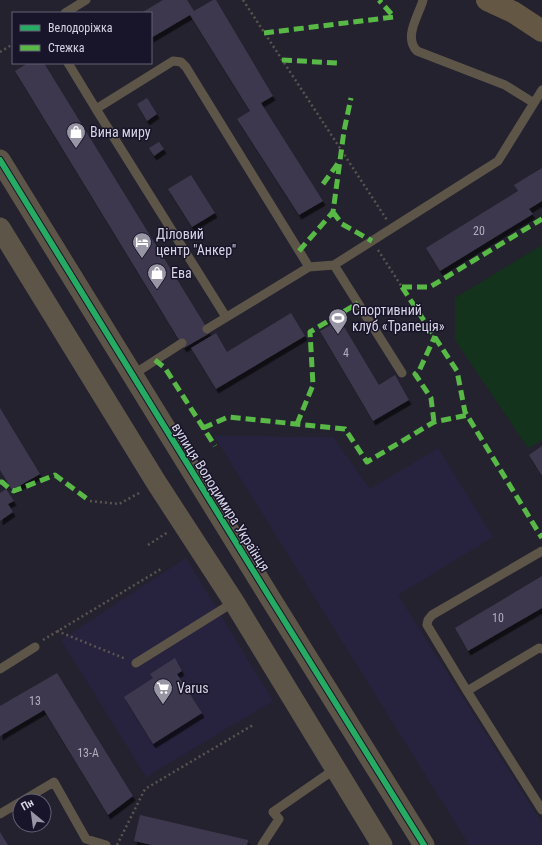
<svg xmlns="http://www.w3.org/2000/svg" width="542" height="845" viewBox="0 0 542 845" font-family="'Roboto Condensed',sans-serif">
<defs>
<filter id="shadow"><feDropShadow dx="2.5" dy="4.5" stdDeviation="0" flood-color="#0009"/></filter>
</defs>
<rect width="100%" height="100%" fill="#24222f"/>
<path fill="#27233e" d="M214,436L333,437L370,489L438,448L493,537L398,595L542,823V845H469Z
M186,558L273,701L146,777L61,640Z"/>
<path fill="#13331c" d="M542,245V440L528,448L455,340V298Z"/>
<path fill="#3d394e" filter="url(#shadow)" d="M163,0H187L194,11L213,0H216L273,96L261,103L323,201L299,215L237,119L250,111L190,15L151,38V13H141Z
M28,63H44L210,333L184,348L15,71Z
M147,98L157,114L147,121L137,104Z
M159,142L164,149L154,156L149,148Z
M542,168V201L529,209L533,214L440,271L426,248L518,191L514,185Z
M191,175L215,213L192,227L168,189Z
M291,313L305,336L216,389L191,348L216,333L227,352Z
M340,320L379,385L395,375L409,400L373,421L320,331Z
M0,408L40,474L12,490L0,470Z
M542,446V476L529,455Z
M6,489L14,501L8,504L13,512L0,521V493Z
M542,576V608L468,651L455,628Z
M175,658L182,671L177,674L202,713L153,744L124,697L153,678L150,674Z
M57,673L133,796L108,815L44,710L0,736V706Z
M140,815L248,840L247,845H152L134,841Z
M0,832L8,845H0Z"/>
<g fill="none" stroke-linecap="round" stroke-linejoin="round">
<path stroke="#5a5450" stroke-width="2.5" stroke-dasharray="2 3" stroke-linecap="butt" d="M243,0L387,220
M0,52L13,44
M378,250L402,287
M90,501L119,504L141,492
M148,545L168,532
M57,631L126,659
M43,640L161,569
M117,845L145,789L253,725"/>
<path stroke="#5e5549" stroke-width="9" d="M423,0C419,15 403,37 417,51L505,85L534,103
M65,13L86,0
M68,63L96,109L173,61L181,62L186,67L309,267L334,265L402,373
M96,109L226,317
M334,265L498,161L542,90
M207,329L309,267
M131,376L182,343
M542,551L432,615L428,620L427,625L467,691L542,810
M136,663L234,602
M0,669L35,647
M467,691L539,648L542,649
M22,801L54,782L86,839L106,845
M0,814L20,802
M262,845L279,819L273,812L335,769"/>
<path stroke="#5e5549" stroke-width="21" d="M0,160C140,390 282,617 424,845
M0,228L156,482L234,602L382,845"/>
<path stroke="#645844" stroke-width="22" d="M487,0L513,12L542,31"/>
<path stroke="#58b947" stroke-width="5" stroke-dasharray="10 5" stroke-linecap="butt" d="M264,33L394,17L379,0
M282,60L337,63
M323,184L339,162
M333,212L342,224L372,241
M299,251L333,212L344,131L351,98
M402,287L457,371L465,412L542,538
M402,287H430L542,219
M155,360L165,368L215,446
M434,422L431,398L415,374L419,371L435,336
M297,424L313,385L310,332L358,303
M203,428L228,417L345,429L367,462L434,422L468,415
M0,482H2L10,489L14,491L55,475L90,501"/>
<g stroke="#18142a" stroke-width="8">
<path id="cycleway" d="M0,160C140,390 282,617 424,845"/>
</g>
<use href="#cycleway" stroke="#26ab63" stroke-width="6"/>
</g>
<defs>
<g id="shop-pin" transform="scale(1)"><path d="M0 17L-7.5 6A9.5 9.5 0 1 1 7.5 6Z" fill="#9896a5" stroke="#18142a"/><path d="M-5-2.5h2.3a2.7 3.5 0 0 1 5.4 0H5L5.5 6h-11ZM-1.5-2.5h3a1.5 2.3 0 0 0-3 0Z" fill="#fff"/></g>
<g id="hotel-pin" transform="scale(1)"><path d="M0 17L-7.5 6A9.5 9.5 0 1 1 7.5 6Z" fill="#9896a5" stroke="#18142a"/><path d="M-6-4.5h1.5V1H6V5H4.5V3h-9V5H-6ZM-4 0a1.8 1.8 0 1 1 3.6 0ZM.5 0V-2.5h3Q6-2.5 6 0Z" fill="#fff"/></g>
<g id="stadium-pin" transform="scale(1)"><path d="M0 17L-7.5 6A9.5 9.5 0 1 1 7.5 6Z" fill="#9896a5" stroke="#18142a"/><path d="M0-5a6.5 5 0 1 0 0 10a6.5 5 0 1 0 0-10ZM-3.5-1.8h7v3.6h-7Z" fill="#fff"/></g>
<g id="supermarket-pin" transform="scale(1)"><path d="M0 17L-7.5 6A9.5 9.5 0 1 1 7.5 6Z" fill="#9896a5" stroke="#18142a"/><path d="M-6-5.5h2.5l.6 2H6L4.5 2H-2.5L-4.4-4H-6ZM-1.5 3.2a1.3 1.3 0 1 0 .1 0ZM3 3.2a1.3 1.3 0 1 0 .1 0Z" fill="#fff"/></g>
</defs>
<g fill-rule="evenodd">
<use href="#shop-pin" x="76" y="132"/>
<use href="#hotel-pin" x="142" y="242"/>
<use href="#shop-pin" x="157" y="273"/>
<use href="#stadium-pin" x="338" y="318"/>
<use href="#supermarket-pin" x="163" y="688"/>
</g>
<g text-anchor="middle" stroke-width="3" stroke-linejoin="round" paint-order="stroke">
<g font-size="12" fill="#b0adbe">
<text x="479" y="235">20</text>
<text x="346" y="357">4</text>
<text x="498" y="622">10</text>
<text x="35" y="705">13</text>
<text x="88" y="757">13-А</text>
</g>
<g font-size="14" fill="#d6d4e4" stroke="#18142a" text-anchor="start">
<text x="90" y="137">Вина миру</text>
<text x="156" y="239">Діловий<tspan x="156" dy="16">центр "Анкер"</tspan></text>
<text x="171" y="278">Ева</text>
<text x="352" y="315">Спортивний<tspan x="352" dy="16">клуб «Трапеція»</tspan></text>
<text x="177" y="693">Varus</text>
</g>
<g font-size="14" fill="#d6d4e4" stroke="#18142a">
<text transform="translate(221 497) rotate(58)" y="5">вулиця Володимира Українця</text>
</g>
</g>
<rect x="12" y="12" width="140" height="52" fill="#18142a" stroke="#646174"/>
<rect x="20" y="25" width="20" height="6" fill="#26ab63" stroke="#646174"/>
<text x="48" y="32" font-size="12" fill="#d6d4e4">Велодоріжка</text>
<rect x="20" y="45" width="20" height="6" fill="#58b947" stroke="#646174"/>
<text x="48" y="52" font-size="12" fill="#d6d4e4">Стежка</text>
<g transform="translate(32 813) rotate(331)"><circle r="19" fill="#18142a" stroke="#646174"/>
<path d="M0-3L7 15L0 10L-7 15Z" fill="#9896a5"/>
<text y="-6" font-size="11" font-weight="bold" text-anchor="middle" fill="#d6d4e4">Пн</text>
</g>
</svg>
